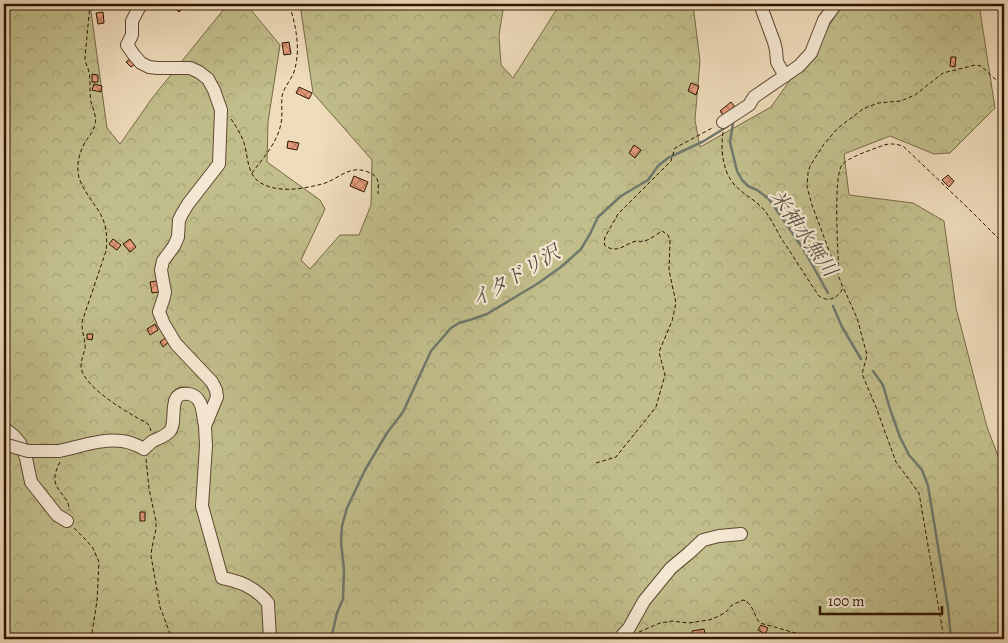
<svg xmlns="http://www.w3.org/2000/svg" width="1008" height="643" viewBox="0 0 1008 643" font-family="Alegreya,'Noto Serif JP',serif">
<defs>
<pattern id="forest-crowns" width="20" height="18" patternUnits="userSpaceOnUse" patternTransform="scale(1.25)"><rect width="20" height="18" fill="#c1be8b"/><path d="M2 6a3 3 0 1 1 6 0M12 15a3 3 0 1 1 6 0" fill="none" stroke="#a6a276"/></pattern>
<pattern id="building-cross-hatch" width="8" height="8" patternUnits="userSpaceOnUse" patternTransform="scale(1.25)"><rect width="8" height="8" fill="#e69c7b"/><path d="M0 0l8 8M0 8l8-8" fill="none" stroke="#bb7e62"/></pattern>
</defs>
<rect width="100%" height="100%" fill="#efdcbb"/>
<filter id="stains"><feTurbulence type="fractalNoise" baseFrequency=".004" numOctaves="4"/><feColorMatrix values="0 0 0 0 .2 0 0 0 0 .09 0 0 0 0 .02 0 0 0 .5 -.17"/></filter>
<radialGradient id="worn" r=".72"><stop offset=".6" stop-color="#630" stop-opacity="0"/><stop offset="1" stop-color="#630" stop-opacity=".3"/></radialGradient>
<path fill="url(#forest-crowns)" stroke="#786a46" d="M4,4H90L107,128L120,144L153,97L228,4H246L280,45L268,122L267,162L320,200L325,209L301,260L310,269L340,235H359L371,205L372,160L313,93L300,4H504L499,35L501,65L513,78L560,4H693L700,61L695,120L700,147L771,107L830,24L843,4H979L995,108L950,153L934,154L890,136L844,154L849,195L913,203L944,221L956,308L987,427L1004,472V639H4Z"/>
<g fill="none" stroke-linecap="round" stroke-linejoin="round">
<path stroke="#6f786c" stroke-width="2.5" d="M733,123L730,142L737,171L742,180L748,186L757,190L769,199L804,250L828,293
M833,306L842,327L861,359
M873,371L883,385L890,409L900,437L909,455L922,470L928,486L948,607L951,639
M331,639L337,613L343,599L344,570L341,542L342,526L347,508L365,470L387,433L403,412L431,351L451,328L459,323L473,319L487,314L537,284L561,267L581,249L590,234L598,217L621,196L648,180L658,166L668,158L704,141L728,126"/>
</g>
<path fill="url(#building-cross-hatch)" stroke="#2f1501" d="M170,4H186L179,12Z
M103,12L104,23L98,24L96,13Z
M289,42L291,54L284,55L282,43Z
M951,57H956L955,67L950,66Z
M131,58L136,63L131,67L126,62Z
M92,74L98,75V82H92Z
M691,83L699,86L696,95L688,91Z
M94,84L102,86L101,92L92,90Z
M299,87L312,93L309,99L296,93Z
M731,102L735,107L724,117L720,111Z
M288,141L299,143L297,150L287,148Z
M634,145L641,150L635,158L629,153Z
M948,175L954,181L949,187L942,180Z
M354,176L368,182L364,192L350,186Z
M113,239L121,245L117,250L109,244Z
M130,239L136,247L130,252L123,244Z
M157,281L159,292L152,293L150,282Z
M155,324L158,330L150,335L147,329Z
M87,334H93L92,340L87,339Z
M165,338L169,342L163,347L160,342Z
M140,512H145V521H140Z
M761,625L768,628L765,634L758,630Z
M704,629L706,639H694L692,631Z"/>
<g fill="none" stroke-linecap="round" stroke-linejoin="round">
<g stroke="#5f4730" stroke-width="14">
<path id="minor" d="M141,4L132,21V35L127,45L134,55L141,63L149,67L157,68H190L199,72L208,79L214,90L221,110L219,164L188,204L182,214L179,220L178,237L174,246L163,261L161,270L165,292L164,297L159,312L164,324L176,344L212,382L216,390L217,397L205,426L206,446L202,506L222,578C240,581 257,589 268,603L270,639
M760,4L774,42L776,50L777,62L785,76
M723,122L749,105L754,97L799,66L811,53L824,20L836,4
M4,428L14,436L20,443L26,458L31,482L57,515L67,521
M59,451C78,447 103,438 122,441C130,442 137,445 144,449C147,446 150,443 153,441C159,438 166,436 170,431C178,421 166,390 189,394C204,397 202,414 205,426
M619,639L629,628L644,601L671,568L689,553L703,540L719,536L741,534"/>
</g>
<path stroke="#2f1501" stroke-width="1" stroke-dasharray="4 2.5" stroke-linecap="butt" d="M90,4L85,58C85,63 88,67 89,72C91,82 89,92 91,102C93,109 97,117 95,124C94,131 89,136 86,141C79,152 76,165 79,178C83,189 90,198 96,207C106,220 108,235 106,251L82,322C82,326 82,330 83,333C84,339 86,343 85,349C83,355 81,360 81,367C83,387 128,413 145,422L149,425L151,431
M231,119C236,126 241,134 244,143C248,155 247,173 258,181C275,194 303,189 322,184C338,180 349,164 368,172C379,176 379,183 378,194
M723,132C721,146 722,160 727,173C736,193 754,197 765,211C771,219 776,229 781,238C794,257 806,277 819,296C829,303 838,298 843,288L812,205L807,187L808,173L810,166L824,144L838,128L863,109L878,103L901,101L915,95L943,73L975,65L981,66L995,79L1004,82
M252,173C263,158 278,142 281,123C283,115 281,105 282,96C284,87 291,80 294,72C301,50 296,25 289,4
M1004,255L1002,269L1004,273
M839,273C838,255 833,176 842,165C848,157 874,149 884,145C891,143 896,144 903,146L969,209L998,238L1004,247
M844,289L857,318L867,355L862,374L876,407L896,462L919,493L944,639
M146,459L149,489L156,521V529L152,547L151,556L160,607L172,639
M60,462C57,468 54,475 55,481C57,493 70,498 69,510
M596,463L616,457L656,407L665,375L659,352L672,321L676,303L669,270L670,240L668,235L662,231C657,234 650,240 644,241C641,242 639,241 636,241C624,244 619,254 605,246L604,242L605,237L618,214L671,161L675,148L714,127
M74,528L84,538L93,548L99,562L97,601L91,639
M639,632L660,623L672,621L688,623L709,620L717,617L726,612L732,605L743,600C754,604 753,615 760,623L799,634L806,639"/>
<use href="#minor" stroke="#f5e8d3" stroke-width="12"/>
<g stroke="#5f4730" stroke-width="14" stroke-linecap="butt">
<path id="minor-bridge" d="M4,444L28,451H59"/>
</g>
<use href="#minor-bridge" stroke="#f5e8d3" stroke-width="12"/>
</g>
<g text-anchor="middle" stroke-width="4.5" stroke-linejoin="round" paint-order="stroke">
<g font-size="20" font-style="italic" fill="#544f40" stroke="#f5e8d3">
<text transform="translate(804 233) rotate(55)" y="7">米神水無川</text>
<text transform="translate(515 276) rotate(-31)" y="7">イタドリ沢</text>
</g>
</g>
<rect width="1008" height="643" fill="none" stroke="#efdcbb" stroke-width="20"/>
<rect x="5" y="5" width="998" height="633" fill="none" stroke="#2f1501" stroke-width="2.5"/>
<rect x="10" y="10" width="988" height="623" fill="none" stroke="#2f1501"/>
<path d="M820 606v8h122v-8" fill="none" stroke="#2f1501" stroke-width="2.5"/>
<text x="828" y="606" font-size="15" fill="#2f1501" stroke="#f5e8d3" stroke-width="4" paint-order="stroke">100 m</text>
<rect width="100%" height="100%" filter="url(#stains)"/>
<rect width="100%" height="100%" fill="url(#worn)"/>
</svg>
